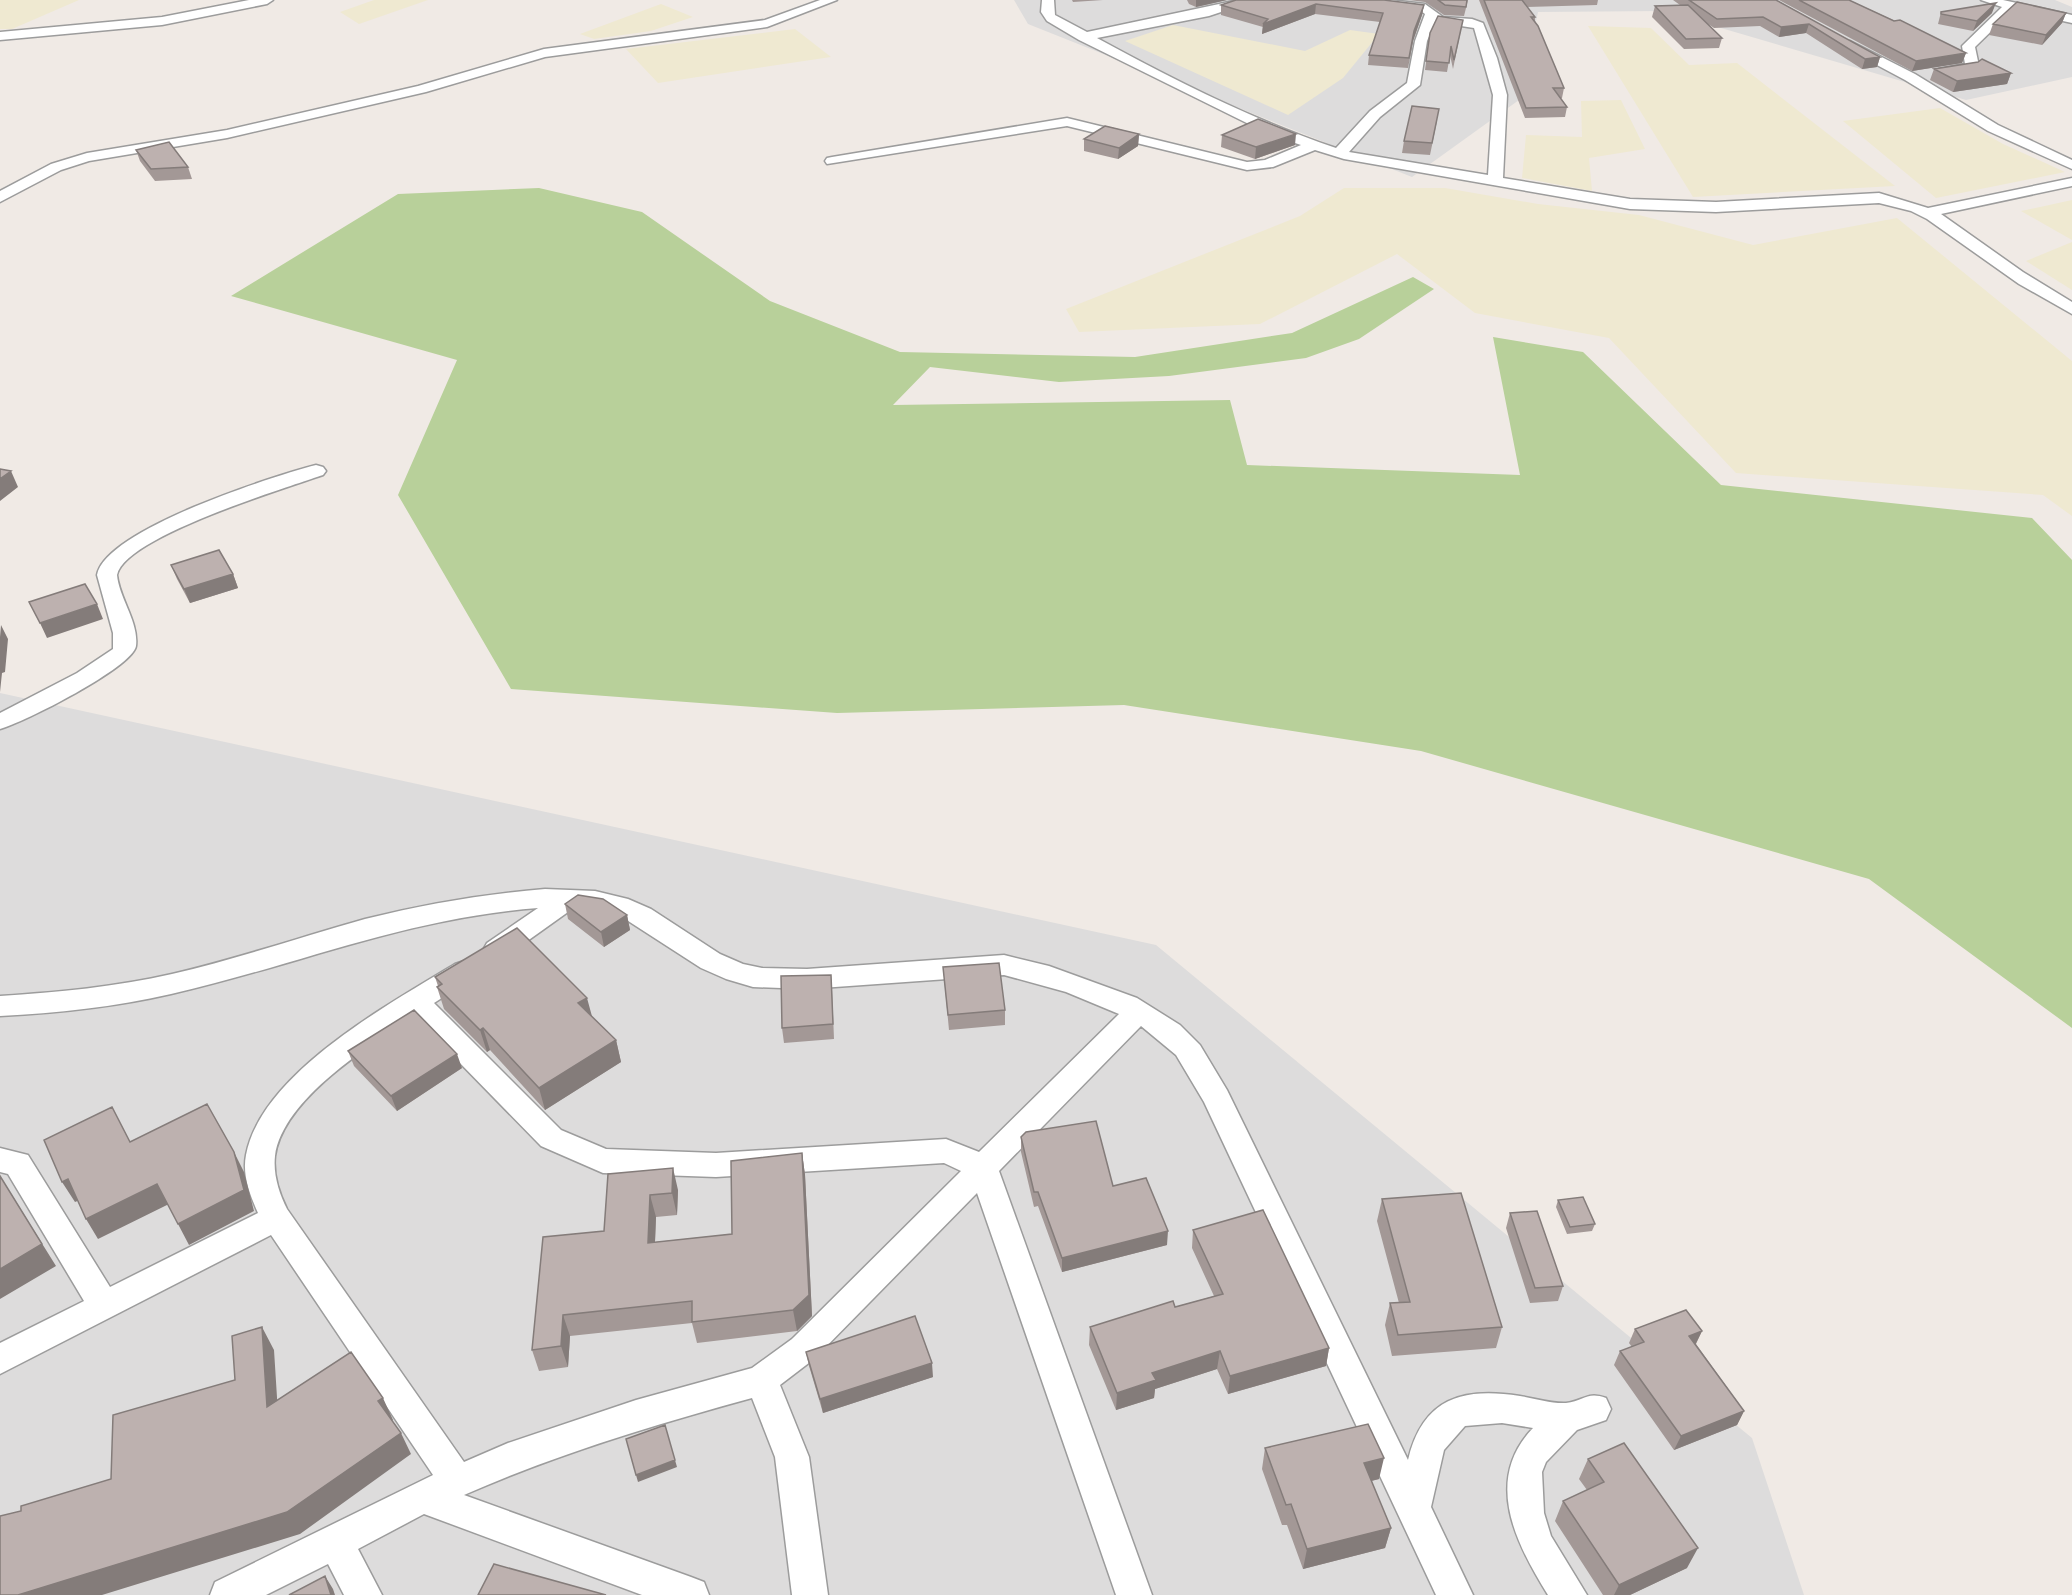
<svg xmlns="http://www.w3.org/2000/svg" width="2072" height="1595" viewBox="0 0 2072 1595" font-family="Figtree,sans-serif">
<rect width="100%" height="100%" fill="#f0eae5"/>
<path fill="#dddcdc" d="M1014,0H2055L2072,7V77L1966,100L1663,11L1538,12L1519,100L1412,177L1028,24Z
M0,693L1156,945L1752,1438L1804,1595H0Z"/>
<path fill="#efe9d1" d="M0,0H79L12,29H0Z
M374,0H428L359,24L340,12Z
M661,4L693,17L651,31L594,39L580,34Z
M1173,25L1305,51L1350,30L1379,34L1343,78L1288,115L1125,41Z
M1588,26L1651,28L1689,65L1737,63L1895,186L1693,197Z
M795,29L831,57L658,83L626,49Z
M1621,100L1645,149L1589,158L1592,191L1522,178L1526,135L1582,137L1581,101Z
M1940,108L2003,144L2065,172L1936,198L1843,121Z
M1344,188H1445L1538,204L1639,215L1753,245L1897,218L2072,361V516L2043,495L1736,473L1609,338L1475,313L1397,254L1260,324L1079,332L1066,309L1300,216Z
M2072,200V240L2021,211Z
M2072,242V290L2026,261Z"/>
<path fill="#b8d09a" d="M539,188L642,212L770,301L900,352L1135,357L1292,333L1413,277L1434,289L1359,339L1306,358L1169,376L1059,382L930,367L893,405L1230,400L1247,465L1520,475L1493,337L1583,352L1721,485L2032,518L2072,560V1028L1869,879L1421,751L1124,705L837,713L511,689L398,495L457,360L231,296L398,194Z"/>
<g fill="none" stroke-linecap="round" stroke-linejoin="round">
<g stroke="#9c9c9c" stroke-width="3">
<path id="minor" d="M249,0H273L267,4L162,25L0,40V32L162,17Z
M820,0H837L767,27L545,57L426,92L227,138L89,161L61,170L0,202V191L51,164L87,153L227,130L418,86L544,49L765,20Z
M1042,0H1054L1055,15L1087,32L1238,0H1257L1209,16L1097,38C1174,80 1253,120 1336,148L1370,111L1407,83L1415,41L1425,14L1421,11L1359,4L1353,0H1389L1425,4L1443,17L1472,19L1483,23L1497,58L1507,95L1503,178L1630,199L1716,202L1879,193L1928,208L2072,178V186L1941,214L2023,272L2072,302V314L2019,284L1927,219L1911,211L1879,203L1716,212L1630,209L1344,159L1315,150L1273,167L1247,170L1067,126L827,164L825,161L827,158L832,157L1067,118L1247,162L1265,160L1301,145L1271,135L1079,40L1047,21L1041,12ZM1435,22L1474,28L1493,95L1488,175L1349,152L1380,117L1420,85L1427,41Z
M1981,0H2003L2072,15V23L2013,10L1975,47L1979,66L1977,69L1939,75V69L1965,64L1962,46L2002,7Z
M1850,41L1915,74L1998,125L2072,160V169L1988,131L1905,80L1845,48V42Z
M316,465L323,467L326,471L323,475C286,488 124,537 117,575C119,598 139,622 136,646C133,667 23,723 0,729V713L77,673L113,649V633L97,575C105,530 273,476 316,465Z
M545,889L595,891L628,899L651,909L720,954L743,964L762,968L807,969L1004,955L1049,966L1137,998L1180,1025L1200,1045L1227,1090L1408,1460C1423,1398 1462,1387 1520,1396C1534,1398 1552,1404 1566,1403C1584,1401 1587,1391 1606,1398L1611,1409L1606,1420L1577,1430L1546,1462L1542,1472L1544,1513L1551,1536L1587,1595H1548C1516,1544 1483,1480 1533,1428L1502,1423L1465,1426L1444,1450L1431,1507L1473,1595H1436L1204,1102L1176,1055L1141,1026L999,1171L1152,1595H1116L977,1193L814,1359L780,1385L809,1457L828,1595H792L775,1457L752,1398C654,1425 557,1454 464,1495L691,1577L704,1582L709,1595H642L424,1514L358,1549L382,1595H344L328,1564L266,1595H210L215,1582L433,1475L271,1235L0,1374V1343L84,1301L8,1174L0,1172V1148L28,1155L110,1287L258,1213C250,1195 242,1175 246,1155C261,1074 389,1004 455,964L464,961L473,964L477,971L473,978L434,1003L561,1130L606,1149L716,1153L946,1139L979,1152L1119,1014L1066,992L1004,975L807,989L753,987L726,979L701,968L622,917L607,912L575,907L505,957L496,960L487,957L483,950L487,943L538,908C406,918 298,965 171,994C115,1007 57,1013 0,1016V996C58,992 116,987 172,974C237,959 301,937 365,919C425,904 484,894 545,889ZM414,1016L541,1146L603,1173L716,1177L944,1163L961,1171L792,1339L752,1368L636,1400L508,1443L464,1462L287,1209C279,1193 273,1174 275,1156C283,1099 369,1046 414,1016Z"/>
</g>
<use href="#minor" fill="#fff" fill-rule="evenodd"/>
</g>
<path fill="#a39896" d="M1072,0H1103L1073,2Z
M1187,0H1227L1196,7L1189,4Z
M1236,0L1424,5L1422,15L1413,41L1408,68L1368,65L1369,55L1380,22L1315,14L1262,34L1263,27L1221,15V5Z
M1409,0H1468L1464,16L1444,15L1425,2Z
M1479,0H1598L1597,5L1527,7L1535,17V21L1564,88L1562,98H1561L1567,107L1565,117L1525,118Z
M1673,0H1776L1880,57L1877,67L1862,69L1806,33L1779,37L1760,26L1714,28L1708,24L1722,38L1719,48L1684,49L1652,17L1655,6L1680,5Z
M1779,0H1849L1966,53L1962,63L1912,71Z
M1941,12L1992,13L1973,31L1938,24Z
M2066,13L2062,23L2042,45L1989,35L1993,24Z
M1463,20L1453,69L1450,55L1447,72L1425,70L1430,33Z
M1978,62L2011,73L2007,84L1953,92L1930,80L1934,69Z
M1437,121L1430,155L1402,153L1404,141Z
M1139,134L1138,146L1118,159L1084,151V139Z
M1222,135L1295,145L1255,159L1221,147Z
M136,150L188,167L192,179L155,181L140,161Z
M171,565L233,574L238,588L190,603L177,579Z
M565,904L627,915L630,930L604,947L568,919Z
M943,967L1005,1010V1025L949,1030Z
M831,975L832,989L834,1039L784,1043L782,1028Z
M435,977L592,1017L616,1040L621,1062L545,1110L490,1050L487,1052L444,1009L437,987L438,986Z
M348,1051L462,1068L397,1111L354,1066Z
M1021,1137L1113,1186L1167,1245L1062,1272L1038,1206L1034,1207L1021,1152Z
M802,1153L805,1175L812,1316L797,1331L697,1343L692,1323L570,1336L568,1367L539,1371L532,1350L604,1231L608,1174L678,1190L677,1215L656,1217L655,1242L732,1234Z
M1382,1199L1502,1327L1496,1348L1392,1356L1385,1325L1390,1303H1399L1377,1221Z
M1558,1200L1595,1224L1592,1231L1567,1234L1556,1207Z
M1510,1213L1563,1286L1558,1301L1530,1303L1506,1228Z
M1193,1230L1329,1348L1326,1366L1228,1394L1217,1369L1155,1389L1154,1398L1116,1410L1089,1345L1090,1327L1175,1307L1214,1296L1192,1248Z
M1635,1329L1702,1331L1696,1344L1744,1411L1737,1425L1674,1450L1614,1365L1620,1351L1632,1347L1629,1343Z
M806,1352L933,1377L823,1413L809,1366Z
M1265,1448L1379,1479L1371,1481L1391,1528L1385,1548L1303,1569L1287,1525H1282L1262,1469Z
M1588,1459L1687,1568L1630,1595H1603L1555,1521L1563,1501L1587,1490L1579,1479Z"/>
<path fill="#847c7a" d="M1196,0H1227L1196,7Z
M1996,3L1992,13L1973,31L1977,21Z
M1316,4L1315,14L1262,34L1263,24Z
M1424,5L1422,15L1413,41L1408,68L1414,31Z
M2066,13L2062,23L2042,45L2046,35Z
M1809,24L1806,33L1779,37L1781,27Z
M1966,53L1962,63L1912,71L1916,61Z
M1880,57L1877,67L1862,69L1865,59Z
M2011,73L2007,84L1953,92L1957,81Z
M1139,134L1138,146L1118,159L1119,148Z
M1296,134L1295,145L1255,159L1256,147Z
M11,471L18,487L0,501V479Z
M233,574L238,588L190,603L184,589Z
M97,604L103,619L47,638L40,623Z
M1,625L8,639L5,672L2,673L0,692V637Z
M627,915L630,930L604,947L601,932Z
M587,998L593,1020L578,1003Z
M483,1028L490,1050L487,1052L480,1030Z
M616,1040L621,1062L545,1110L539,1088Z
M457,1054L462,1068L397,1111L391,1096Z
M234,1152L244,1172L254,1211L189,1245L178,1224Z
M802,1153L805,1175L812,1316L797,1331L793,1310Z
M673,1168L678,1190L677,1215L672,1193Z
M0,1176L56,1266L0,1299Z
M68,1179L80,1200L75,1202L62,1182Z
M157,1184L169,1204L98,1239L86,1219Z
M650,1195L656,1217L654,1265L648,1243Z
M1168,1231L1167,1245L1062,1272V1258Z
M563,1315L570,1336L568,1367L561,1346Z
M262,1327L274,1350L279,1429L267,1407Z
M1702,1331L1695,1345L1689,1336Z
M1329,1348L1326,1366L1228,1394L1230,1376Z
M1220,1351L1217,1369L1155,1389L1154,1398L1116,1410L1117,1393L1152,1373Z
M932,1363L933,1377L823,1413L820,1399Z
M383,1398L393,1420L389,1423L378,1401Z
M1744,1411L1737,1425L1674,1450L1681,1436Z
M401,1433L411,1454L300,1534L102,1595H18Z
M1384,1458L1379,1479L1359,1484L1364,1463Z
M675,1460L677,1467L638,1482L636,1475Z
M1391,1528L1385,1548L1303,1569L1307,1549Z
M1698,1548L1687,1568L1630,1595H1614L1619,1585Z
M325,1576L333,1589L335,1595H331Z"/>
<path fill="#bdb1af" stroke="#847c7a" stroke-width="1.5" d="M1236,0H1384L1424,5L1414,31L1409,58L1369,55L1383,13L1316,4L1263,24L1268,19L1221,5Z
M1438,0H1467L1466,7L1445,5Z
M1484,0H1522L1535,17H1531L1538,26L1564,88H1553L1567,107L1526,108Z
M1689,0H1776L1880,57L1865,59L1809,24L1781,27L1763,17L1717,19Z
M1799,0H1849L1894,21L1900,20L1966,53L1916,61Z
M2017,2L2066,13L2046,35L1993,24Z
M1996,3L1977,21L1941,14V12Z
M1688,5L1722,38L1686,39L1655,6Z
M1438,16L1463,20L1454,60L1451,46L1449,63L1426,61L1430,33Z
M1982,59L2011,73L1957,81L1934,69L1978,62Z
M1412,106L1439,109L1432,143L1404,141Z
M1258,119L1296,134L1256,147L1222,135Z
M1105,126L1139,134L1119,148L1084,139Z
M169,142L188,167L151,169L136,150Z
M0,469L11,471L0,479Z
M219,550L233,574L184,589L171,565Z
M85,584L97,604L40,623L29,602Z
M578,895L603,899L627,915L601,932L565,904Z
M517,928L587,998L578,1003L616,1040L539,1088L483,1028L480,1030L437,987L442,984L435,977Z
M999,963L1005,1010L948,1015L943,967Z
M831,975L833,1024L782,1028L781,976Z
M414,1010L457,1054L391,1096L348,1051Z
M207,1104L234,1152L244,1190L178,1224L157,1184L86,1219L68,1179L62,1182L44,1140L112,1107L130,1142Z
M1096,1121L1113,1186L1146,1178L1168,1231L1062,1258L1038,1192H1034L1021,1137L1026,1132Z
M802,1153L809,1295L793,1310L692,1322V1301L563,1315L561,1346L532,1350L543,1237L604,1231L608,1174L673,1168L672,1193L650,1195L648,1243L732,1234L731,1161Z
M0,1176L42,1244L0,1269Z
M1461,1193L1502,1327L1398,1335L1390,1303L1410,1302L1382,1199Z
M1583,1197L1595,1224L1570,1227L1558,1200Z
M1263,1210L1329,1348L1230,1376L1220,1351L1152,1373L1156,1380L1117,1393L1090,1327L1173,1301L1175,1307L1223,1294L1193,1230Z
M1537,1211L1563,1286L1535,1288L1510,1213Z
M1686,1310L1702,1331L1689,1336L1744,1411L1681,1436L1620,1351L1644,1342L1635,1329Z
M915,1316L932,1363L820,1399L806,1352Z
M262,1327L267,1407L351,1352L383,1398L378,1401L401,1433L287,1512L18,1595H0V1516L21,1511V1506L111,1479L113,1415L235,1380L232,1336Z
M1368,1424L1384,1458L1364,1463L1391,1528L1307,1549L1291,1504L1286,1505L1265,1448Z
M665,1425L675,1460L636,1475L626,1439Z
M1624,1443L1698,1548L1619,1585L1563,1501L1604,1482L1588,1459Z
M494,1564L606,1595H478Z
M325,1576L331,1595H289Z"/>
</svg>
